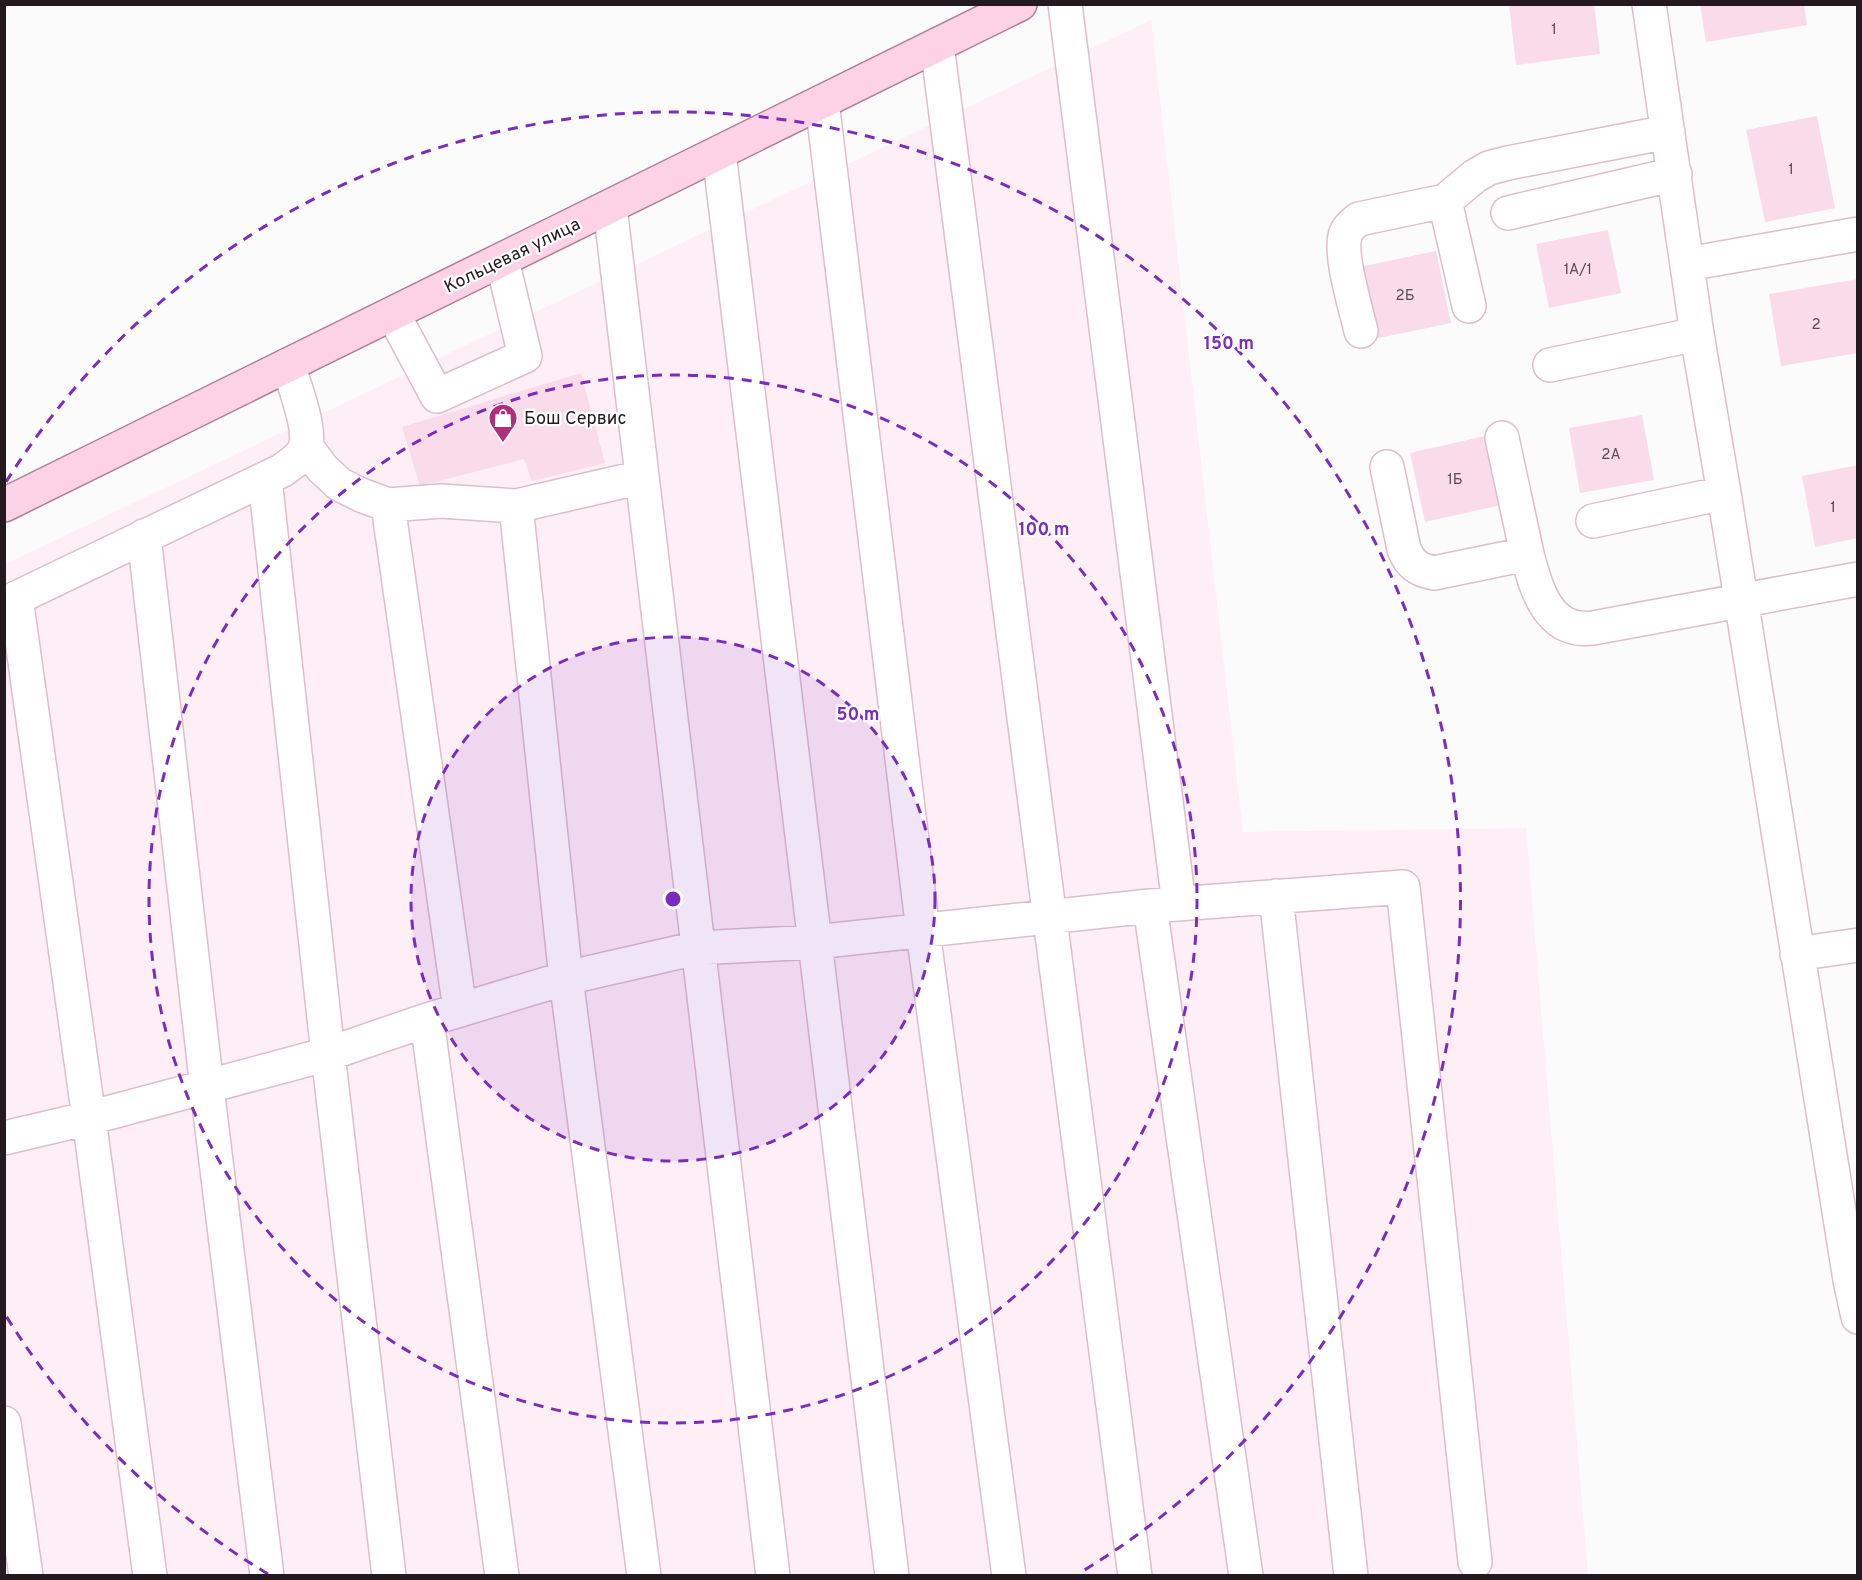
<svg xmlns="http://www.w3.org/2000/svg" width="1862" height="1580" viewBox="0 0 1862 1580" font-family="Overpass,sans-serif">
<rect width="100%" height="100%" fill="#fbfbfb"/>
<path fill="#feeff6" d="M1151,20L1243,832L1526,828L1588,1575L5,1576V564Z"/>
<path fill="#fadbe9" d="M1509,4H1594L1600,54L1516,65Z
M1700,4H1804L1807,25L1706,42Z
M1817,116L1835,208L1765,222L1746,130Z
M1608,230L1621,293L1549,308L1536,244Z
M1436,251L1451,323L1374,339L1360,267Z
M1858,279V353L1781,366L1769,294Z
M581,373L605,463L532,481L524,459L420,486L402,427Z
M1642,415L1654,480L1580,493L1569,428Z
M1485,436L1501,505L1425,522L1410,453Z
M1858,465V538L1815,547L1802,476Z"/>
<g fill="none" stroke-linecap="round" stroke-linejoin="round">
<g stroke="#dcbecc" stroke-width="36">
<path id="minor" d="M1065,4L1179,904
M1649,4L1697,334L1724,493L1850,1280L1858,1317
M937,45L1135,1576
M822,102L923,931L1009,1576
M719,153L892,1576
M1445,201L1469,306
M610,207L773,1576
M1508,213L1675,174
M1687,264L1858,234
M393,314L437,396L525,356L502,260
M1361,331C1356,309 1338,252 1346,233C1349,226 1354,223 1359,219L1445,201L1475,176L1489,168L1508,163L1668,132
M1550,365L1697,334
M1502,438L1527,554
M306,446L322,468L339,484L361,495L388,505L441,501L516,506L642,477
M1387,467L1404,549C1410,564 1418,570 1434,573L1527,554C1536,588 1548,634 1593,628L1858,579
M265,479L328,1054L427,1020
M388,505L460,1010
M516,506L566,978L644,1576
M1593,521L1724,493
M144,536L207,1088L267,1576
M16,598L89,1118L150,1576
M4,604L281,471C290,465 304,456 306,444C310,426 294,384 288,365
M1276,896L1351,1576
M1797,954L1858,945
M4,1138L89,1118L328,1054L389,1576
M4,1423L26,1576
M502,1576L427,1020L566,978L697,948L815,942L1150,906
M1246,1576L1150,906L1403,887L1475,1562"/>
</g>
<g stroke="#b07d96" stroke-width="36">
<path id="major" d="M4,505L1020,4"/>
</g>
<use href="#minor" stroke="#fff" stroke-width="33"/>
<use href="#major" stroke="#fdd1e6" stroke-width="33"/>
</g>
<circle cx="673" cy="899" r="262" fill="#7b2cbf" fill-opacity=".12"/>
<g fill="none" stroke="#7b2cbf" stroke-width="3" stroke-dasharray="10 8">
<circle cx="673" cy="899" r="262"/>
<circle cx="673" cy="899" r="524"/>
<path d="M268 1574A787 787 0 0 1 6 1316M6 482A787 787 0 1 1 1078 1574"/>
</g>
<defs>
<g id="shop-pin" transform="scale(1.5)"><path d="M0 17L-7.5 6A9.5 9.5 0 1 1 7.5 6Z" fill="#af2f7b" stroke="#fff"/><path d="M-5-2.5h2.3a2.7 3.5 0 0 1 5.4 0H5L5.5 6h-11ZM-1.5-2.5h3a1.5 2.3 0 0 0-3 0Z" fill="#fff"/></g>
</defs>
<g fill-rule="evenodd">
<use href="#shop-pin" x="503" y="418"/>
</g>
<g text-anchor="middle" stroke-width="4.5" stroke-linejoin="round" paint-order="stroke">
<g font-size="15" fill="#5a4a51">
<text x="1554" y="34">1</text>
<text x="1791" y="174">1</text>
<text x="1578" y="274">1А/1</text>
<text x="1405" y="300">2Б</text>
<text x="1816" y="329">2</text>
<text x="1611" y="459">2А</text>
<text x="1455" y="484">1Б</text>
<text x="1833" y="512">1</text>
</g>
<g font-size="18" fill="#24191e" stroke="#fff">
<text transform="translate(512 255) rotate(-26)" y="6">Кольцевая улица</text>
</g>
<g font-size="18" fill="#24191e" stroke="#fff" text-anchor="start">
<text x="524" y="424">Бош Сервис</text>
</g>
</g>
<circle cx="673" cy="899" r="9" fill="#7b2cbf" stroke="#fff" stroke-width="3"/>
<g font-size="18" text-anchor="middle" font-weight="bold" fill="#7b2cbf" stroke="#fff" stroke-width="4.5" stroke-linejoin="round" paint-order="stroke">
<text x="1229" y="349">150 m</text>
<text x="1044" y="535">100 m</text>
<text x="858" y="720">50 m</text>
</g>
<rect width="1862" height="1580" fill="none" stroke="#24191e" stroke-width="12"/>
</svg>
